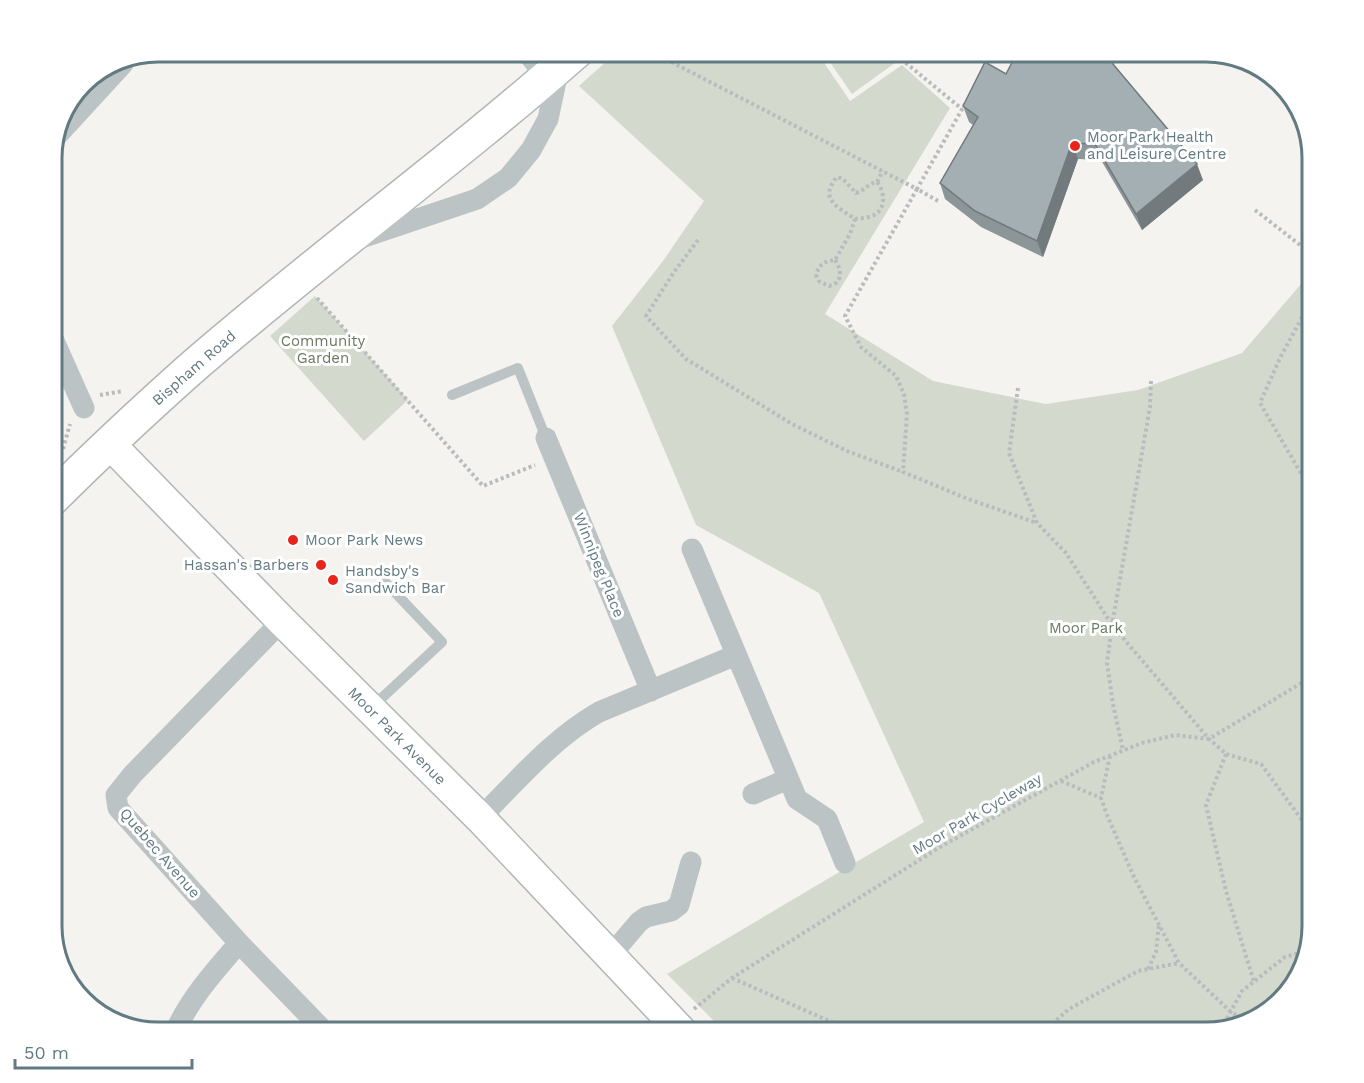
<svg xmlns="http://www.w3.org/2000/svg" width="1364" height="1083" viewBox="0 0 1364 1083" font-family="'Work Sans',sans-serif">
<rect width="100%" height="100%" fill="#f4f3ef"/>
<path fill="#d4d9ce" d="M618,51H816L850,101L902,65L950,108L825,314L933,381L1046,404L1138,390L1242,353L1313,270V692L1306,697L1313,707V926L1287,995L1253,1021L1206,1032H725L667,974L924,822L819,593L696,525L612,326L663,261L704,201L579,86Z
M822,51H903L906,55L852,94Z
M315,296L408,400L364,441L270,336Z"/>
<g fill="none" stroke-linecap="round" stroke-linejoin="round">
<g stroke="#afb7b9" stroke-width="33">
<path id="secondary" d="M109,443L282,621L480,818L682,1032"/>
</g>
<g stroke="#b0b6b9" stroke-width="36">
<path id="primary" d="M51,500C95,456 140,414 187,372C314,261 451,162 577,51"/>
</g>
<path stroke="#b9bcbe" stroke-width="4" stroke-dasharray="3 3" stroke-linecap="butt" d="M650,51L917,189L965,104
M901,59L962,109
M985,65L993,51
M938,201L917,189L845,316L861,347L896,376L904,394L907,414L903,472L968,499L1037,523
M1255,210L1313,255
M855,219C861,218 869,218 874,215C886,209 885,192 877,182
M698,240L674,272L646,316L686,359L792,424L847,451L903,472
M835,260C842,270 843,283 829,286L819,281L816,275C819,264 825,261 835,260L850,234L855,219C838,207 818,199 837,177L843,179L856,193C865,190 869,183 877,182L883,171
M317,298L483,486L535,465
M1151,381L1150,407L1112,625L1209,739L1226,754L1261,764L1313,835
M1018,388L1009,453L1037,523L1066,553L1112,625L1107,663L1113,704L1123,750
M100,395L123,391
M63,449L70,424
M1313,494L1260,403L1280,358L1313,297
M1226,754L1206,805L1226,891L1254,982
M1110,756L1101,798L1107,815L1134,877L1179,963L1231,1012L1248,1022
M1061,781L1101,798
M1148,969L1156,952L1159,924
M732,978L854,1032
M694,1009L732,978L940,847L1094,762L1142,743L1175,735L1209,739L1313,676
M1221,1029L1242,991L1285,957L1303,952
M1043,1032L1069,1009L1138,971L1179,963"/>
<path stroke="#bcc3c5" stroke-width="10" d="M518,51L541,78
M1173,51L1185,56
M452,395L518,368L546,438
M371,708L442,642L385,582"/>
<path stroke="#bcc3c5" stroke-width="21" d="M55,138L123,64
M361,238L477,199L508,178L531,150L548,119L559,67
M51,334L84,408
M546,438L651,691
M692,549L797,799L827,819L845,863
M282,621L133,774L116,795L118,808L239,943L325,1032
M753,794L788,779
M480,818C518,780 552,739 599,712L736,655
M610,956L639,922L646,917L671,911L679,905L691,862
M175,1032C190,998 215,971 239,943"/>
<use href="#secondary" stroke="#fff" stroke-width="30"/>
<use href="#primary" stroke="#fff" stroke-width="33"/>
</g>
<path fill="#8c9699" d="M1006,74L1203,180L1142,230L1101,160L1078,159L1043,257L981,227L945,199L940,183L973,125L969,122L963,106Z"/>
<path fill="#727a7d" d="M1072,143L1078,159L1043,257L1037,241Z
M1197,164L1203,180L1142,230L1136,214Z"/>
<path fill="#a3afb2" stroke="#727a7d" stroke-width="1.5" d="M1018,51H1102L1197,164L1136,214L1095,144L1072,143L1037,241L975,211L940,183L978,117L963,106L985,62L1006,74Z"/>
<g fill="#e8241c" stroke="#fff" stroke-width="2">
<circle cx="1075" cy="146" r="6"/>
<circle cx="293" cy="540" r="6"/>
<circle cx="321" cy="565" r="6"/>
<circle cx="333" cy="580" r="6"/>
</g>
<g text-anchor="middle" stroke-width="6" stroke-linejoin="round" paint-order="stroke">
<g font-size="15" fill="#627a82" stroke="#fff" text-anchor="start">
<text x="1087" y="142">Moor Park Health<tspan x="1087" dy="17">and Leisure Centre</tspan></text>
<text x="305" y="545">Moor Park News</text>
<text x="309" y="570" text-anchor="end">Hassan's Barbers</text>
<text x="345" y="576">Handsby's<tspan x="345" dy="17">Sandwich Bar</tspan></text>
</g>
<g font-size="15" fill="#6a7961" stroke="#fff">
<text x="323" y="346">Community<tspan x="323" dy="17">Garden</tspan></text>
<text x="1086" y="633">Moor Park</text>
</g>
<g font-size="15" fill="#627a82" stroke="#fff">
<text transform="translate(194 368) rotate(-41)" y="5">Bispham Road</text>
<text transform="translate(599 565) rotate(68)" y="5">Winnipeg Place</text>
<text transform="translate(397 736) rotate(45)" y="5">Moor Park Avenue</text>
<text transform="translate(977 814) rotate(-30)" y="5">Moor Park Cycleway</text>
<text transform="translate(160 853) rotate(49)" y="5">Quebec Avenue</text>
</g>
</g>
<path d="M0 0H1364V1083H0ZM158 62H1206A96 96 0 0 1 1302 158V926A96 96 0 0 1 1206 1022H158A96 96 0 0 1 62 926V158A96 96 0 0 1 158 62Z" fill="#fff" fill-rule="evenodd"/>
<path fill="none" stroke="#627a82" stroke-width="3" d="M158 62H1206A96 96 0 0 1 1302 158V926A96 96 0 0 1 1206 1022H158A96 96 0 0 1 62 926V158A96 96 0 0 1 158 62Z"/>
<path d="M15 1059v9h177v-9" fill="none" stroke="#627a82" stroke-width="3"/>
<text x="24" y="1059" font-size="18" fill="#627a82" stroke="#ffffff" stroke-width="4.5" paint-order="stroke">50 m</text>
</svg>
